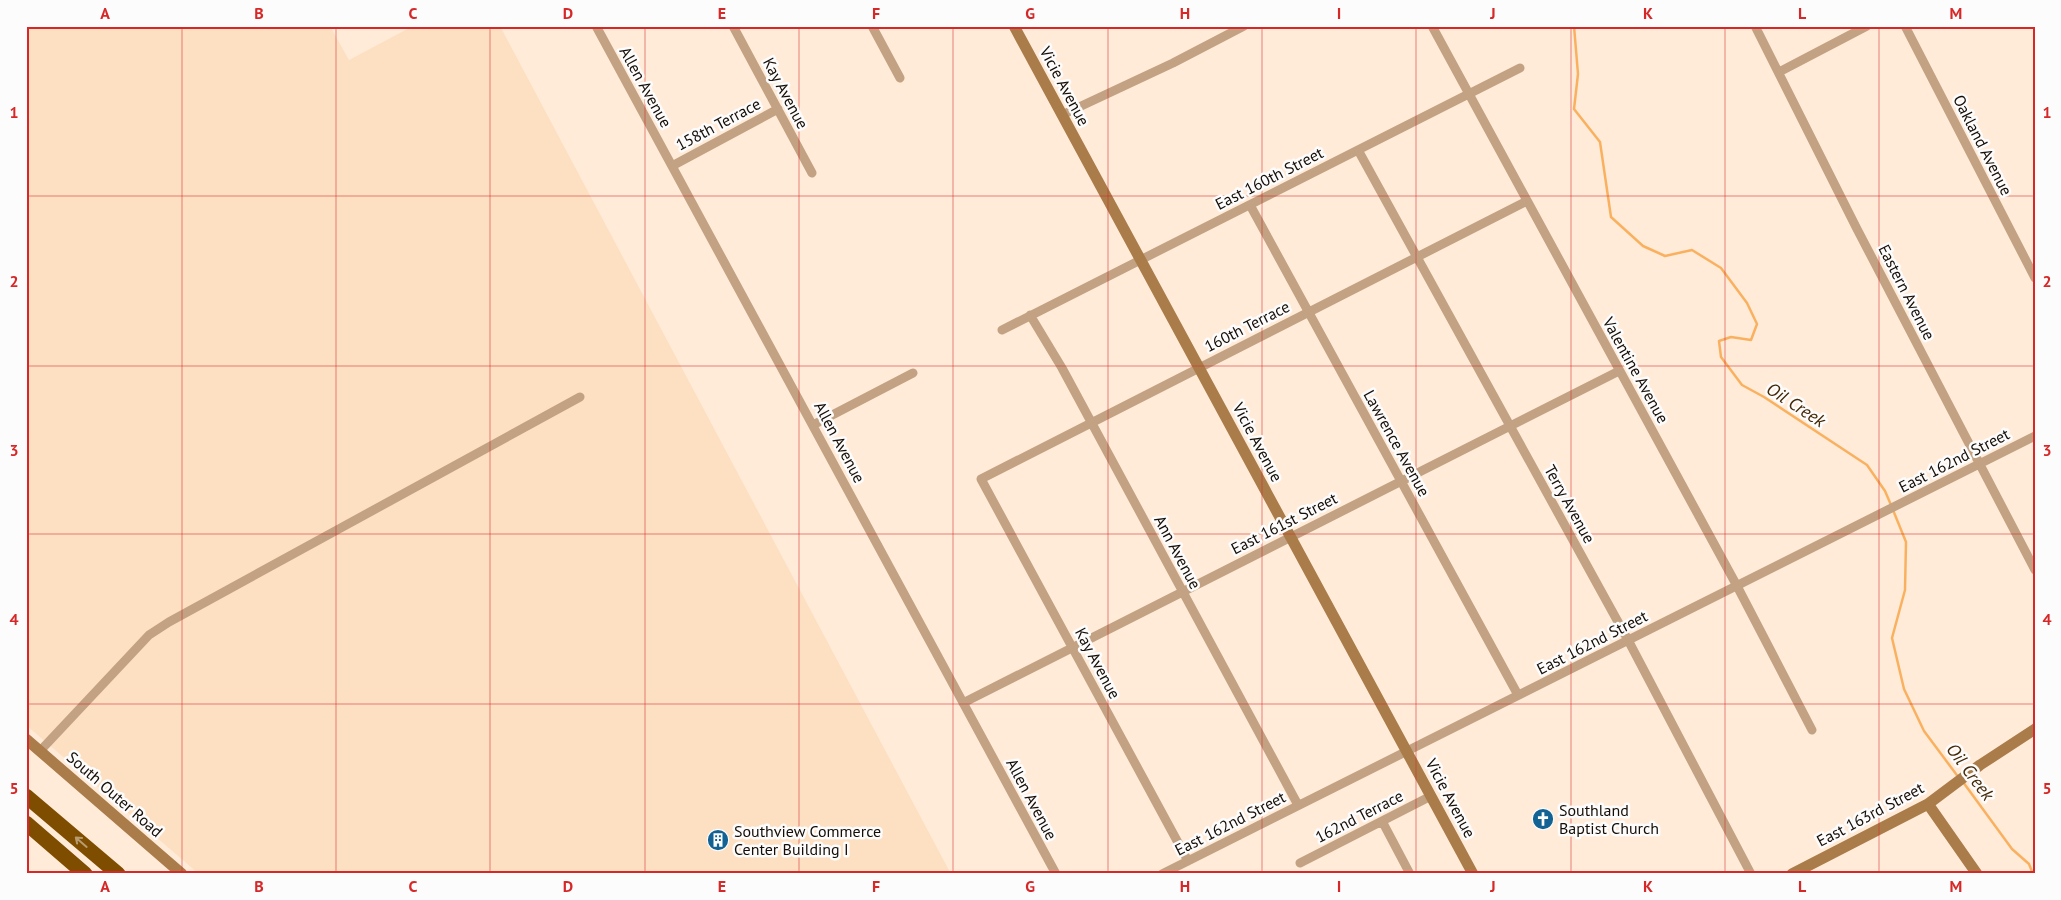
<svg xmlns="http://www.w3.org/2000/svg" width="2061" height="900" viewBox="0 0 2061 900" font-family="'PT Sans',sans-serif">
<rect width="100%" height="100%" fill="#ffebd8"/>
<path fill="#fde0c1" d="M26,26H330L349,60L413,26H500L951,874H199L26,725Z"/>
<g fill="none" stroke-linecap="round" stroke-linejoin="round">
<path stroke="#f9b160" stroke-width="2.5" d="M1574,26L1578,74L1574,109L1600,142L1611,217L1643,246L1665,256L1692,250L1721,268L1747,303L1757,324L1751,340L1731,337L1719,341L1721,357L1742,385L1764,397L1867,465L1885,491L1891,505
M1893,510L1906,542L1905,590L1892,638L1904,689L1924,731L1959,778
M1963,782L2012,849L2029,864L2033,874"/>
<path stroke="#c2a282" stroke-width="9" d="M596,26L1056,874
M733,26L812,173
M872,26L900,78
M1432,26L1737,586L1812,730
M1755,26L1857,229L2035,570
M1905,26L2035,278
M1779,72L1867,26
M1062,115L1173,63L1244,26
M1358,150L1628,640L1751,874
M672,166L778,109
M1250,205L1518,695
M1030,315L1062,368L1298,805
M1002,330L1520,68
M813,425L913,373
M963,703L1619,371
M40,751L149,635L169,622L580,397
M1382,821L1410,874
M1188,861L981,479L1527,201
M1300,863L1431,796
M1162,874L2035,436"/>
<path stroke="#aa7c4a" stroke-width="11" d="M1014,26L1473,874
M26,739L182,874
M1928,804L1977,874
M1792,874L1928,804L1980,765L2035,729"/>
<path stroke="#7f4d00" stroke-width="15" d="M26,796L118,874
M26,823L85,874"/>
</g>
<defs><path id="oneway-shaft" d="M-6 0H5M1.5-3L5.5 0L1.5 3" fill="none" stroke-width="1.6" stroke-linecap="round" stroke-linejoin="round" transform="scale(1.25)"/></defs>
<use stroke="#b79c71" href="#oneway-shaft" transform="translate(81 842) rotate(-139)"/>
<path fill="none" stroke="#d62828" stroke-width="1" stroke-opacity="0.55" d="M182,26V874M336,26V874M490,26V874M645,26V874M799,26V874M953,26V874M1108,26V874M1262,26V874M1416,26V874M1571,26V874M1725,26V874M1879,26V874M26,196H2035M26,366H2035M26,534H2035M26,704H2035"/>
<defs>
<g id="church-disc" transform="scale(1.125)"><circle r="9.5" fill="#126294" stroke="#fcfcfc"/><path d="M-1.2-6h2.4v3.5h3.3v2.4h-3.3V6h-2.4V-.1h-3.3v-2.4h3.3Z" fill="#fff"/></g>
<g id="building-disc" transform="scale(1.125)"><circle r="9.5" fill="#126294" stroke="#fcfcfc"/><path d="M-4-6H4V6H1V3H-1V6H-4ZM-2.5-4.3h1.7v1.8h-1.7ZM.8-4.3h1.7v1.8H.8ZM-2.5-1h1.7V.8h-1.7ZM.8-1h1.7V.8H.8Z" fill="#fff"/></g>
</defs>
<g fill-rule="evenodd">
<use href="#church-disc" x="1543" y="819"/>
<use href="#building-disc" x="718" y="840"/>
</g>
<g text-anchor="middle" stroke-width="5" stroke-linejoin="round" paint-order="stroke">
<g font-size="16" fill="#150d06" stroke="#fcfcfc">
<text transform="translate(1065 86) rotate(62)" y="6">Vicie Avenue</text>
<text transform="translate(646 87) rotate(61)" y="6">Allen Avenue</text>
<text transform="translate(786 93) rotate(62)" y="6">Kay Avenue</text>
<text transform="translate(718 124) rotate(-28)" y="6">158th Terrace</text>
<text transform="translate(1983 145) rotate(63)" y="6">Oakland Avenue</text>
<text transform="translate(1269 178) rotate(-27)" y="6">East 160th Street</text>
<text transform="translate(1907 292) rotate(63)" y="6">Eastern Avenue</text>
<text transform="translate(1247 326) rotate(-27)" y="6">160th Terrace</text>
<text transform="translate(1636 370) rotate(61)" y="6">Valentine Avenue</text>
<text transform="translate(840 442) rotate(62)" y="6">Allen Avenue</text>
<text transform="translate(1258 442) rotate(62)" y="6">Vicie Avenue</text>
<text transform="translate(1397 443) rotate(61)" y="6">Lawrence Avenue</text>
<text transform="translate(1954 460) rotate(-27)" y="6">East 162nd Street</text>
<text transform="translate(1570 504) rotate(61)" y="6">Terry Avenue</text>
<text transform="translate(1284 523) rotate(-27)" y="6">East 161st Street</text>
<text transform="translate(1178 552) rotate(62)" y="6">Ann Avenue</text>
<text transform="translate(1592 642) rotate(-27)" y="6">East 162nd Street</text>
<text transform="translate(1098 663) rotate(62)" y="6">Kay Avenue</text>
<text transform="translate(115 794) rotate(41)" y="6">South Outer Road</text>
<text transform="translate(1451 798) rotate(62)" y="6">Vicie Avenue</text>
<text transform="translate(1032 799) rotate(62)" y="6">Allen Avenue</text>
<text transform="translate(1870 814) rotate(-28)" y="6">East 163rd Street</text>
<text transform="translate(1359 816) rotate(-27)" y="6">162nd Terrace</text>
<text transform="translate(1230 823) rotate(-27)" y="6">East 162nd Street</text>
</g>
<g font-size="16" fill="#150d06" stroke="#fcfcfc" text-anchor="start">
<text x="1559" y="816">Southland<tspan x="1559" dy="18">Baptist Church</tspan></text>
<text x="734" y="837">Southview Commerce<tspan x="734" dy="18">Center Building I</tspan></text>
</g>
<g font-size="18" font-style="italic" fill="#442804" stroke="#fcfcfc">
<text transform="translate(1796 405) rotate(33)" y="6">Oil Creek</text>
<text transform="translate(1970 772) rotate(53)" y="6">Oil Creek</text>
</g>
</g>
<rect width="2061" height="900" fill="none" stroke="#fcfcfc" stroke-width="55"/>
<rect x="28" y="28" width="2006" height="844" fill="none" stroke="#d62828" stroke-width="2"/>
<g font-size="16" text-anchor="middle" font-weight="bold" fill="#d62828">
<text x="105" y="19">A</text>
<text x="259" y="19">B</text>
<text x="413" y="19">C</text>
<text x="568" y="19">D</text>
<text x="722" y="19">E</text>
<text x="876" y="19">F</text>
<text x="1030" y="19">G</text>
<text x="1185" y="19">H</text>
<text x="1339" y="19">I</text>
<text x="1493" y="19">J</text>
<text x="1648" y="19">K</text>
<text x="1802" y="19">L</text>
<text x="1956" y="19">M</text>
<text x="14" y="118">1</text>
<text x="2047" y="118">1</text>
<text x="14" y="287">2</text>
<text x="2047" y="287">2</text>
<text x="14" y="456">3</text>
<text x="2047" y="456">3</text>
<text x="14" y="625">4</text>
<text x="2047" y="625">4</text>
<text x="14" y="794">5</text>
<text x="2047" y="794">5</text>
<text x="105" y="892">A</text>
<text x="259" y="892">B</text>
<text x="413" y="892">C</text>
<text x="568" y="892">D</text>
<text x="722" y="892">E</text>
<text x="876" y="892">F</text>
<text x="1030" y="892">G</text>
<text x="1185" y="892">H</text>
<text x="1339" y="892">I</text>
<text x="1493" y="892">J</text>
<text x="1648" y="892">K</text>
<text x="1802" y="892">L</text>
<text x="1956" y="892">M</text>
</g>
</svg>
